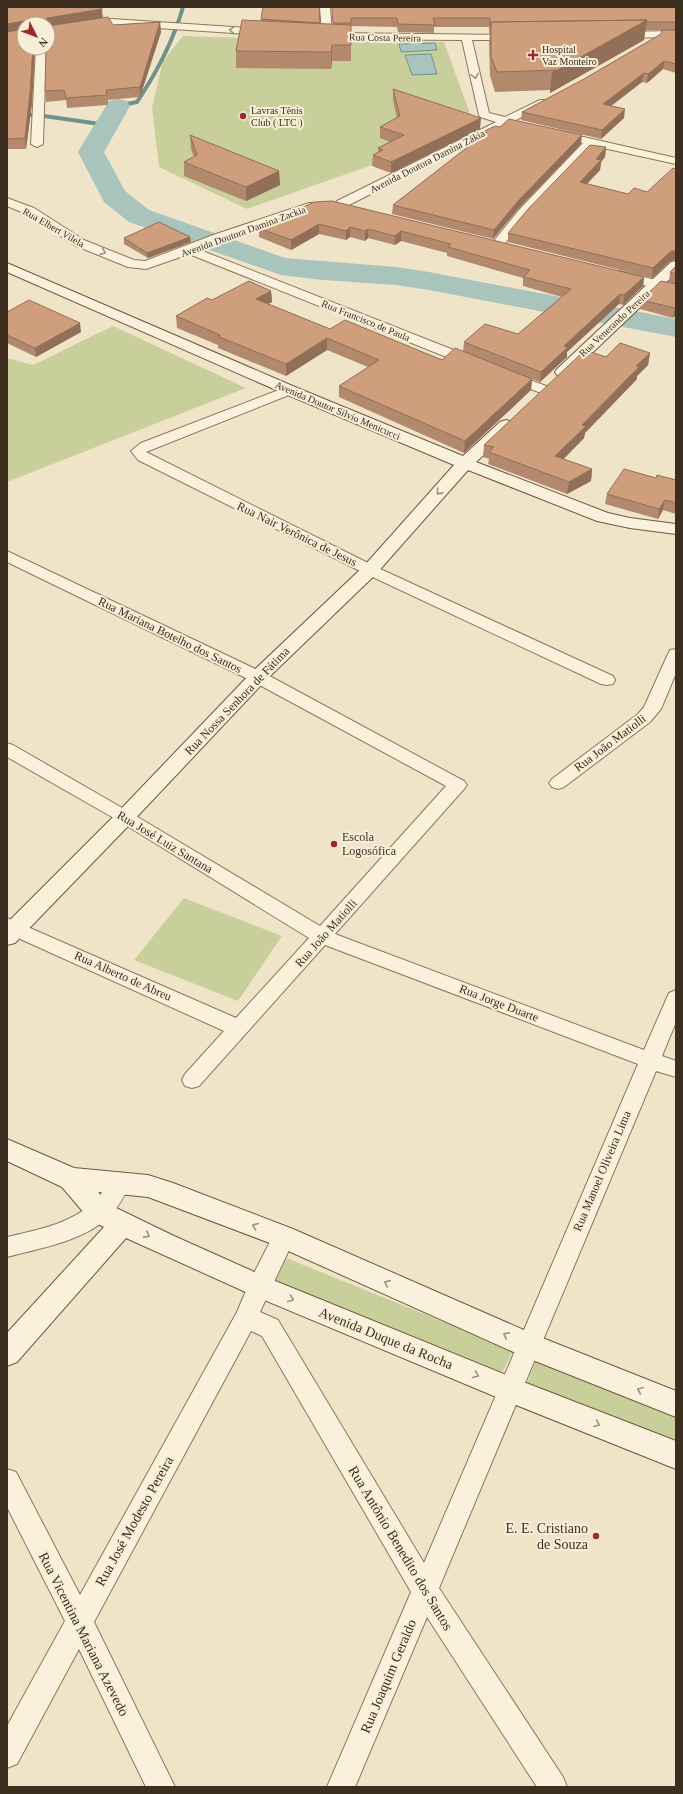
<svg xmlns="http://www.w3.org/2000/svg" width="683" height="1794" viewBox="0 0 683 1794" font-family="Georgia,serif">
<rect width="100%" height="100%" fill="#f0e4c8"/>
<path fill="#c9cf9b" d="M183,36L326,41L444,42L472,119L375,164L247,209L159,167L152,108L163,61Z
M113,326L246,388L7,482V358L33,365Z
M184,898L282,936L238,1001L134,960Z
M279,1255L513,1350L502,1373L269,1278Z
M536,1359L676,1415V1444L527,1384Z"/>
<path fill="#a9c4bc" stroke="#6f938a" d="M435,43L437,50L401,52L399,44Z
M431,54L437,74L412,75L405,55Z"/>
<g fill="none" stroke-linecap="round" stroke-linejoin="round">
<path stroke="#6f938a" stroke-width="4" d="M118,106L137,102C157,72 173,42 183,7
M7,115H37L107,125"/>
<path fill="#a9c4bc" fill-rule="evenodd" d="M118,99L127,101L130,106L104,152L125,191L149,210L285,258L396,267L429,272L676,319V337L429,290L396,285L323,280L281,275L129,222L104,202L78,152L109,101Z"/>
<g stroke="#8d765c" stroke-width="2">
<path id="street" d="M320,7H330L332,33L519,35L520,37L519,39L515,40H472L489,113L505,117L540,100H548L549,102L516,120L518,123L517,125H507L345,207H337L335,204L337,201L496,122L480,117L479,115L462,40L325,39L320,36L322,34Z
M112,19L265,29L270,32L265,35L112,25L48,35V29Z
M676,31V37L619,38L614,35L619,32Z
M36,48H46L43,144L37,147L31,144Z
M557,131L676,158V164L594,146L527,216L501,248H493L491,245L493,242L519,210L583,143L553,136L551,134Z
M7,198L34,208L84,240L134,260L145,261L216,234L309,203H317L319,206L317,209L224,240L200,250L479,360L481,363L479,366H469L189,254L146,269L128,267L76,246L26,214L7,206Z
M619,271L676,285V293L615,278L613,275L615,272Z
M508,372L549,387L551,390L549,393L544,394L503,379L501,376L503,373Z
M289,386L294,387L296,390L294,393L146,452L376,567L613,676L615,680L613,684L607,685L601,684L364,573L138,460L131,451L141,443Z
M7,551L264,673L464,781L467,785L464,789L335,934L644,1050L669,993L676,990V1022L662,1056L676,1061V1077L656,1071L439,1588L563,1777L567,1787H537L427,1617L355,1787H327L411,1592L262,1336L251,1331L94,1622L175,1787H146L79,1649L17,1764L7,1768V1726L65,1621L7,1507V1469L16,1472L80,1595L237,1312L251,1279L276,1230L284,1227L292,1230L295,1237L260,1312L278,1320L424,1563L638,1064L325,945L199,1086L192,1088L185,1086L182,1080L185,1074L224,1031L7,933V918L236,1018L309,938L119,821L7,757V743L13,745L131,813L320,926L446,786L252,681L7,562Z
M676,649V673L661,709L650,722L564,787L558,789L552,787L549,783L552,779L638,714L644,707L668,654L670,650Z
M120,1173L128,1175L131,1182C125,1194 119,1207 110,1216C84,1241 41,1248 7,1257V1237C37,1230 69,1224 92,1204C104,1195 107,1177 120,1173Z"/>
</g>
<g stroke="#6f573f" stroke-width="2">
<path id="secondary" d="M676,261V273L569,375L563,377L557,375L555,372L557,369L671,262Z
M7,263L295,387L463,456L500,422L506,420L512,422L514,425L512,428L476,462L608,513L630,518L676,524V534L630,528L597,521L468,470L376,574L265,681L132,822L15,943L7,945V923L118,812L251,673L364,566L454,465L283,393L7,272Z
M7,1139L74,1168L148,1175L173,1183L293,1229L540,1337L676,1391V1417L520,1355L275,1245L148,1197L98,1192L108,1204L174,1236L268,1278L521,1381L676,1441V1469L501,1399L250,1294L126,1238L17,1362L7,1366V1333L104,1227L90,1220L62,1187L7,1161Z"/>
</g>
<use href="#street" fill="#faf1dc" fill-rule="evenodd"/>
<use href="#secondary" fill="#faf1dc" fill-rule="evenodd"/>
</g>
<path fill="#b2896c" d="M7,7L103,18L113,25L160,22L161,32L140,97L108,100V105L67,108L66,100L46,102L45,91L48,24H24V48H35L32,103L26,149H7Z
M319,7L320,24H333L332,7H676V73L663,69L647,83L642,82L611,106L624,118L601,139L521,120L522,112L584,79L661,34L662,30H645L644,40L550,93V90L495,92L490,76L489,42L490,33H489V27H434V33L398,32L397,27L351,26V61H332L331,69L236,68V51L261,21V19Z
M393,89L480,129L391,173L372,166L373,155L378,152V148L390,142L380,138V127L397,118L393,100Z
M500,127L581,144L518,209L493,239L392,214L393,205L470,145V138Z
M190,135L279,171L280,185L246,201L184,176V162L194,157L191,149Z
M606,147L605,157L601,162L600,170L587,184L628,194L647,192L670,261L652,278L508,242V233Z
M314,202L644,277L643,286L623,305L619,304L567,352V357L540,382L532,379L531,390L464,453L339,397V386L368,367L327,350L286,376L218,348V345L177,328L176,316L212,300L271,291L272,302L268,304L330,329L442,360L463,352L464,342L518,334L562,297L523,286V278L447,256V253L401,241L395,245L368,238L365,241L350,237L346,240L319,234L291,250L259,237V228Z
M190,237L191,242L148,258L124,244V238Z
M676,266V284L669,282L670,272Z
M676,284V315L673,318L640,309L641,300Z
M7,312L81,332L36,357L7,343Z
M650,353L648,365L637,376V379L585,433L584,438L563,459L592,469L591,481L567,494L488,464L489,459L483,457L484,445L606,357Z
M656,478L676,480V514L663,510L658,519L605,504L607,494Z"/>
<path fill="#916f58" d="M102,9L103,19L48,27V24H46L47,18Z
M647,20L644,40L550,93L552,73Z
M24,21V31L7,34V24Z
M160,22L161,32L140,97V87Z
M332,45V61L331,69V52Z
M33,48H35L32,103L26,149L25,138Z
M664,61L663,69L647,83L648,74Z
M644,73L642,82L602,113L603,104Z
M625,109L624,118L601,139L602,130Z
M481,118L480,129L391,173V162Z
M487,132L470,147V138Z
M582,135L581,144L518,209L493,239L494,230L519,200Z
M606,147L605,157L601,162L600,170L579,192L580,182L596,159Z
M279,171L280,185L246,201V187Z
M319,224V234L291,250V240Z
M350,227V237L346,240V231Z
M368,229V238L365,241V231Z
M401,231V241L395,245V236Z
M190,237L191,242L148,258L147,253Z
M671,251H676V260L670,261L652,278L653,268Z
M644,277L643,286L623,305L624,295Z
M271,291L272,302L256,310V299Z
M620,294L619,304L567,352V357L540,382L541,372L564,346Z
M676,307V315L673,318L675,308Z
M80,323L81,332L36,357L35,348Z
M327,338V350L286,376V364Z
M650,353L648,365L637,376V379L585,433L584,438L554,469L555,456L582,425L636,366Z
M532,379L531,390L464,453L465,441Z
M592,469L591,481L567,494L569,482Z
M665,500L663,510L658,519L659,509Z"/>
<path fill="#cf9f7d" stroke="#916f58" d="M7,7H102V9L47,18L46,24H24V48H33L30,93L25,138L7,139V32L24,29V21L7,24Z
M263,7H319L320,23L261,19Z
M332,7H676V22H646L647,20L491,22V25H490V18H433L435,25L398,24L397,18H351V23H333Z
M108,17L113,25L160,22L140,87L106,90L107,95L66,98L64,90L45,91L46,48H48V26Z
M242,20L351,25V45H332L331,52L236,51Z
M647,20L552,73L556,70L497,72L491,56V22Z
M662,30H676V64L664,61L648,74L644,73L603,104L625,109L602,130L522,112L584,79L661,34Z
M393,89L481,118L391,162L373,155L383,150L378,148L404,135L380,127L400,116Z
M509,119L582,135L519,200L494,230L393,205L487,132L470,138L495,126L500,127Z
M190,135L279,171L246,187L184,162L197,155Z
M590,145L606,147L596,159L601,160L580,182L628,194L634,188L647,192L673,168L676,169V251H671L653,268L508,233L529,208Z
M332,201L644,277L624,295L620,294L564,346L568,347L541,372L464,342L485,324L518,334L571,289L524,277L530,270L448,247L451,244L401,231L395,236L368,229L365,231L350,227L346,231L319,224L291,240L259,228L314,202Z
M159,222L190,237L147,253L124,238Z
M676,266V274L670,272Z
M249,281L271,291L256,299L330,329L345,320L442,360L455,348L532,379L465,441L339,386L379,360L327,338L286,364L217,336L220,335L176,316L207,298L212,300Z
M661,281L676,284V307L675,308L641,300Z
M29,300L80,323L35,348L7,335V312Z
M620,343L650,353L636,366L639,367L582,425L586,426L555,456L592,469L569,482L489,452L494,447L484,445L585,350L606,357Z
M624,469L656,478L657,475L676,480V503L665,500L659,509L607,494Z"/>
<defs><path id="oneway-chevron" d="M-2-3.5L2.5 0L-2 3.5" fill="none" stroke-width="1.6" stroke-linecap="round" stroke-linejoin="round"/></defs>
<g stroke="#9c907e">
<use href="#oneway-chevron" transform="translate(232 30) rotate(-176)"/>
<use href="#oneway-chevron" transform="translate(475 76) rotate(78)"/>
<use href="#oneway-chevron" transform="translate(103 252) rotate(22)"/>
<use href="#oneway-chevron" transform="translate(439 492) rotate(132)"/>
<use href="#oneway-chevron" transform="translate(255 1226) rotate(-159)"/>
<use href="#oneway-chevron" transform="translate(147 1235) rotate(28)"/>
<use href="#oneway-chevron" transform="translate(387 1283) rotate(-156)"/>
<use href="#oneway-chevron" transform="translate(291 1299) rotate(22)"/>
<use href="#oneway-chevron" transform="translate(506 1335) rotate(-156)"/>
<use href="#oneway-chevron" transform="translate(476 1375) rotate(22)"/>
<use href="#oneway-chevron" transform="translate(640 1390) rotate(-158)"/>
<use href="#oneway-chevron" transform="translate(597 1424) rotate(22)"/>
</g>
<g fill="#9e2a2b" stroke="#f7eed8" stroke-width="1.5">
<path d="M531 49h4v4h4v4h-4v4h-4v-4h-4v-4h4z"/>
<circle cx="243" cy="116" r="4"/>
<circle cx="334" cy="844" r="4"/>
<circle cx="596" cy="1536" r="4"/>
</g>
<g text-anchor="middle" stroke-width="4" stroke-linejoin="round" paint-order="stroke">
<g font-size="10" fill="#3d2e20" stroke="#f7eed8">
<text transform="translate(385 37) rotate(1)" y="4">Rua Costa Pereira</text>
<text transform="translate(427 161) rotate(-27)" y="4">Avenida Doutora Damina Zákia</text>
<text transform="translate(54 227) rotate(30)" y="4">Rua Elbert Vilela</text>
<text transform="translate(243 231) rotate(-20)" y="4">Avenida Doutora Damina Zackia</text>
<text transform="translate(366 320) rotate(22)" y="4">Rua Francisco de Paula</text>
<text transform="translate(614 323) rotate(-43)" y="4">Rua Venerando Pereira</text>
<text transform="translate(338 410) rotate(23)" y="4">Avenida Doutor Sílvio Menicucci</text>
</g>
<g font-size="10" fill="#3d2e20" stroke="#f7eed8" text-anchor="start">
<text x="542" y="53">Hospital<tspan x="542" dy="12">Vaz Monteiro</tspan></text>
<text x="251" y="114">Lavras Tênis<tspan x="251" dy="12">Club ( LTC )</tspan></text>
</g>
<g font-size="12" fill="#3d2e20" stroke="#f7eed8">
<text transform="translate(297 534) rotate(26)" y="4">Rua Nair Verônica de Jesus</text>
<text transform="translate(170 635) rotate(26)" y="4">Rua Mariana Botelho dos Santos</text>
<text transform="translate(237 701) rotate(-46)" y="4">Rua Nossa Senhora de Fátima</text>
<text transform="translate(610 743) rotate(-37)" y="4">Rua João Matiolli</text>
<text transform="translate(165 842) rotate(31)" y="4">Rua José Luiz Santana</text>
<text transform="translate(326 933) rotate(-48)" y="4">Rua João Matiolli</text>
<text transform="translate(123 976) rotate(24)" y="4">Rua Alberto de Abreu</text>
<text transform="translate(499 1003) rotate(21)" y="4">Rua Jorge Duarte</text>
<text transform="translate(602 1171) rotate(-67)" y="4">Rua Manoel Oliveira Lima</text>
</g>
<g font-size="12" fill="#3d2e20" stroke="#f7eed8" text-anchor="start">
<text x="342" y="841">Escola<tspan x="342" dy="14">Logosófica</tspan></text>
</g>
<g font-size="14" fill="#3d2e20" stroke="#f7eed8">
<text transform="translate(386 1338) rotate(22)" y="5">Avenida Duque da Rocha</text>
<text transform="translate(134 1521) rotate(-61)" y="5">Rua José Modesto Pereira</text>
<text transform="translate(401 1548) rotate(59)" y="5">Rua Antônio Benedito dos Santos</text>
<text transform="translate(84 1634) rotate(63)" y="5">Rua Vicentina Mariana Azevedo</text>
<text transform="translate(388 1676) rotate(-67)" y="5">Rua Joaquim Geraldo</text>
</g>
<g font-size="14" fill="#3d2e20" stroke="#f7eed8" text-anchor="end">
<text x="588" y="1533">E. E. Cristiano<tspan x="588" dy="16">de Souza</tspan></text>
</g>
</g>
<rect width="683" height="1794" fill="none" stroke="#3d2e20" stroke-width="16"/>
<g transform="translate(36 36) rotate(132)"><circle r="19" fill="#f7eed8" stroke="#ada18e"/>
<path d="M0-3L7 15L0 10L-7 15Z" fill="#9e2a2b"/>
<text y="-6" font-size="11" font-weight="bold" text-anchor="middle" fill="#3d2e20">N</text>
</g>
</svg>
